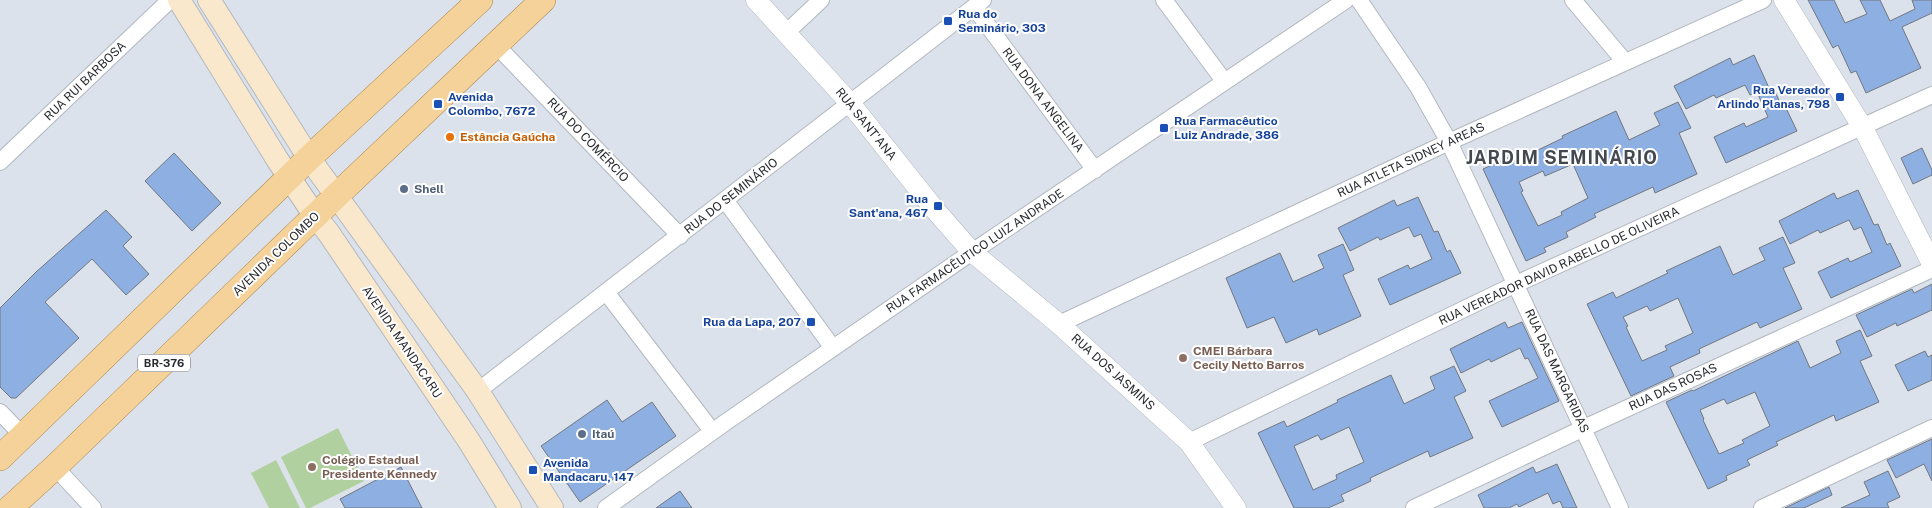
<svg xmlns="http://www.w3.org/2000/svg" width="1932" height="508" viewBox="0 0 1932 508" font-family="'Public Sans',sans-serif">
<rect width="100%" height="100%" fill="#dce2eb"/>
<path fill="#b1d09f" d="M338,428L364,481L310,508H306L281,457Z
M276,460L300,508H269L251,473Z"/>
<path fill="#8dafe1" stroke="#73787f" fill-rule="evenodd" d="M1808,0H1834L1845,23L1867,14L1860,0H1880L1890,21L1915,9L1912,0H1932V13L1902,27L1921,68L1866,93L1856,71L1851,73L1838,45L1833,48Z
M1754,55L1770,90L1774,89L1783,110L1786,108L1797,131L1726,163L1714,137L1744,123L1746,127L1768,117L1757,92L1750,95L1745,85L1716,98L1714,95L1686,109L1674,86L1730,58L1733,65Z
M1678,102L1691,128L1679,133L1697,174L1655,193L1653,187L1594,214L1596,217L1566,232L1568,237L1544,248L1546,252L1526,261L1483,169L1509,157L1511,163L1563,138L1562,136L1616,111L1629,140L1660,125L1654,113ZM1573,164L1588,198L1561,212L1562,215L1538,226L1521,192L1523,191L1519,182L1543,171L1545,176Z
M1922,148L1932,170V175L1913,184L1901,158Z
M174,153L221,203L192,231L145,181Z
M1858,190L1874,225L1878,224L1887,245L1890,243L1901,266L1831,298L1818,272L1848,258L1850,262L1872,252L1861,227L1854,230L1849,220L1820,233L1818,230L1790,244L1779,221L1834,193L1837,199Z
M1418,197L1434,232L1438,231L1447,252L1450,250L1461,273L1390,305L1378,279L1408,265L1410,269L1432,259L1421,234L1414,237L1409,227L1380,240L1378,237L1350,251L1338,228L1394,200L1397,206Z
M106,210L132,237L123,246L149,274L126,295L92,259L45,302L79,338L16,398H11L0,387V308L36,272Z
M1783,237L1795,263L1783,268L1802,309L1760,328L1757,322L1699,349L1700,353L1670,367L1674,376L1631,396L1587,304L1613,292L1616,298L1668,273L1666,271L1720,246L1733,275L1765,260L1759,248ZM1678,298L1693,333L1665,346L1667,350L1642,361L1626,327L1628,326L1623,317L1647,306L1650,311Z
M1343,244L1354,270L1343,275L1361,316L1319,335L1317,329L1286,343L1274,317L1247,328L1226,278L1280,253L1293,282L1324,268L1318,255Z
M1932,284V310L1897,326L1896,323L1867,337L1856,315L1912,289L1914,293Z
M1505,322L1508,328L1522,322L1559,401L1502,427L1489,401L1538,378L1528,358L1525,359L1520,348L1491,362L1489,359L1461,373L1450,349Z
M1860,330L1872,356L1860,361L1879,402L1836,421L1834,415L1776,442L1778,445L1747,460L1750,465L1726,476L1727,480L1708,489L1666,402L1692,390L1693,391L1798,341L1810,368L1841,353L1836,341ZM1755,392L1770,426L1742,440L1744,443L1719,454L1703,420L1704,419L1700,410L1724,399L1727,404Z
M1925,351L1928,357L1932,355V380L1908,391L1895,365Z
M1454,366L1466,391L1454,397L1473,438L1430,457L1428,451L1370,478L1371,481L1341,495L1344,501L1328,508H1294L1258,433L1284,421L1287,427L1338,402L1337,400L1391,375L1404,404L1435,389L1430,377ZM1349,427L1364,462L1336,475L1337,479L1313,490L1294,446L1318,435L1321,440Z
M607,400L622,422L652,402L676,436L580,502L541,446Z
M1932,439V481L1924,464L1896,478L1887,460Z
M1557,464L1577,508H1563L1560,501L1553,504L1548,493L1519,507L1517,504L1509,508H1484L1478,495L1533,467L1536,473Z
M401,467L422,508H345L340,499Z
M1888,471L1900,497L1887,503L1889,508H1841L1870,495L1864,482Z
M1829,487L1832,495L1804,508H1785Z
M680,491L692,508H656Z"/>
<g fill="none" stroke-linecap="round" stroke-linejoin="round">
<g stroke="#b2b8c0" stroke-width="18">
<path id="minor" d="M1164,0L1224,81
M1359,0L1418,87L1449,142L1620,508
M1573,0L1625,62
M974,7L1095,170
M787,32L821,0
M496,45L680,236
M0,162L170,0
M725,200L833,348
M606,292L712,431
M1059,324L1449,142L1763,0
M478,391L983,0
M0,412L24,437
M1189,442L1516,284L1932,95
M55,467L93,508
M606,508L726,422L972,252L1346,0
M1414,508L1584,428L1932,269
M1762,508L1932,428"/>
</g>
<g stroke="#b2b8c0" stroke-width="21">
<path id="tertiary" d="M756,0L850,103L936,211L972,252L1059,324L1189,442L1236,508
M1784,0L1863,128L1932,264"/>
</g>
<g stroke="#b2b8c0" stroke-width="24">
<path id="secondary" d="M179,0L277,159L315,216L328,232L469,441L510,508
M209,0L309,158L477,390L552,508"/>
</g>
<g stroke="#a88448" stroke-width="26">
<path id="primary" d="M0,458L309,158L480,0
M10,508L55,467L315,216L543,0"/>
</g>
<use href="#minor" stroke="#fff" stroke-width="16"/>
<use href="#tertiary" stroke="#fff" stroke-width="20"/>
<use href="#secondary" stroke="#fae8cc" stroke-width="22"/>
<use href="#primary" stroke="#f4d29a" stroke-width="25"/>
</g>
<g fill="#1a4fb4" stroke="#fff" stroke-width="2">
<rect x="943" y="16" width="10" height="10" rx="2.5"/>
<rect x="1835" y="92" width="10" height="10" rx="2.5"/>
<rect x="433" y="99" width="10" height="10" rx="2.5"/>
<rect x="1159" y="123" width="10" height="10" rx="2.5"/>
<rect x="933" y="201" width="10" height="10" rx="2.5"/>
<rect x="806" y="317" width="10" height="10" rx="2.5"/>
<rect x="528" y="465" width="10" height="10" rx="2.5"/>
</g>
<circle fill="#e8710a" stroke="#fff" stroke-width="2" cx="450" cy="137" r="5"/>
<g fill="#5c6f8a" stroke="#fff" stroke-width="2">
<circle cx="404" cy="189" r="5"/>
<circle cx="582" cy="434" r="5"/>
</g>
<g fill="#8d6e63" stroke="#fff" stroke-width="2">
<circle cx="1183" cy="358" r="5"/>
<circle cx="312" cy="467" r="5"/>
</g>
<g text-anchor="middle" stroke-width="4" stroke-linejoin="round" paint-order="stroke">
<rect fill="#fff" stroke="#696b6d" stroke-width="1" x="138" y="354.5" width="52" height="17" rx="4"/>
<g font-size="11" font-weight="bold" fill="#292b2f">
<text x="164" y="367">BR-376</text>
</g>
<g font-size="12" font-weight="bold" fill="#164399" stroke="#fff" text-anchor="start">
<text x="958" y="18">Rua do<tspan x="958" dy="14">Seminário, 303</tspan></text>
<text x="1830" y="94" text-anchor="end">Rua Vereador<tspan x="1830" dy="14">Arlindo Planas, 798</tspan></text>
<text x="448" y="101">Avenida<tspan x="448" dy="14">Colombo, 7672</tspan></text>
<text x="1174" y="125">Rua Farmacêutico<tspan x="1174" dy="14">Luiz Andrade, 386</tspan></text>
<text x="928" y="203" text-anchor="end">Rua<tspan x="928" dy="14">Sant'ana, 467</tspan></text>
<text x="801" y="326" text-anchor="end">Rua da Lapa, 207</text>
<text x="543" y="467">Avenida<tspan x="543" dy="14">Mandacaru, 147</tspan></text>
</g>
<g font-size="12" fill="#292b2f" stroke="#fff">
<text transform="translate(85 81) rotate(-44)" y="4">RUA RUI BARBOSA</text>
<text transform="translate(1043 100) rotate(53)" y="4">RUA DONA ANGELINA</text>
<text transform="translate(866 124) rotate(51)" y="4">RUA SANT'ANA</text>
<text transform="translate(588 140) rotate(46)" y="4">RUA DO COMÉRCIO</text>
<text transform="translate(1411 160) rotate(-25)" y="4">RUA ATLETA SIDNEY AREAS</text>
<text transform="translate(731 196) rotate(-38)" y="4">RUA DO SEMINÁRIO</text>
<text transform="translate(975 251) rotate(-34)" y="4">RUA FARMACÊUTICO LUIZ ANDRADE</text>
<text transform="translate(276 254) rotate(-44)" y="4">AVENIDA COLOMBO</text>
<text transform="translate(1559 266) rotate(-25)" y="4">RUA VEREADOR DAVID RABELLO DE OLIVEIRA</text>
<text transform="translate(402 342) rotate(56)" y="4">AVENIDA MANDACARU</text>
<text transform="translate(1557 371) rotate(65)" y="4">RUA DAS MARGARIDAS</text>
<text transform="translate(1113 372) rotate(42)" y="4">RUA DOS JASMINS</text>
<text transform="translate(1673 387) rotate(-25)" y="4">RUA DAS ROSAS</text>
</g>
<g font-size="12" font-weight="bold" fill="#c56008" stroke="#fff" text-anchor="start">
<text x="460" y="141">Estância Gaúcha</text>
</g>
<g font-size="12" font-weight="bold" fill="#4e5e75" stroke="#fff" text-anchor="start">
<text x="414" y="193">Shell</text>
<text x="592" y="438">Itaú</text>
</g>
<g font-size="12" font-weight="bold" fill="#785e54" stroke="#fff" text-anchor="start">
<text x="1193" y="355">CMEI Bárbara<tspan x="1193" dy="14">Cecily Netto Barros</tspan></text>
<text x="322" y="464">Colégio Estadual<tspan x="322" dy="14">Presidente Kennedy</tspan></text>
</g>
<g font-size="18" font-weight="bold" letter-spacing="1" fill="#444950" stroke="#fff">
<text x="1562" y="164">JARDIM SEMINÁRIO</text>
</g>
</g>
</svg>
